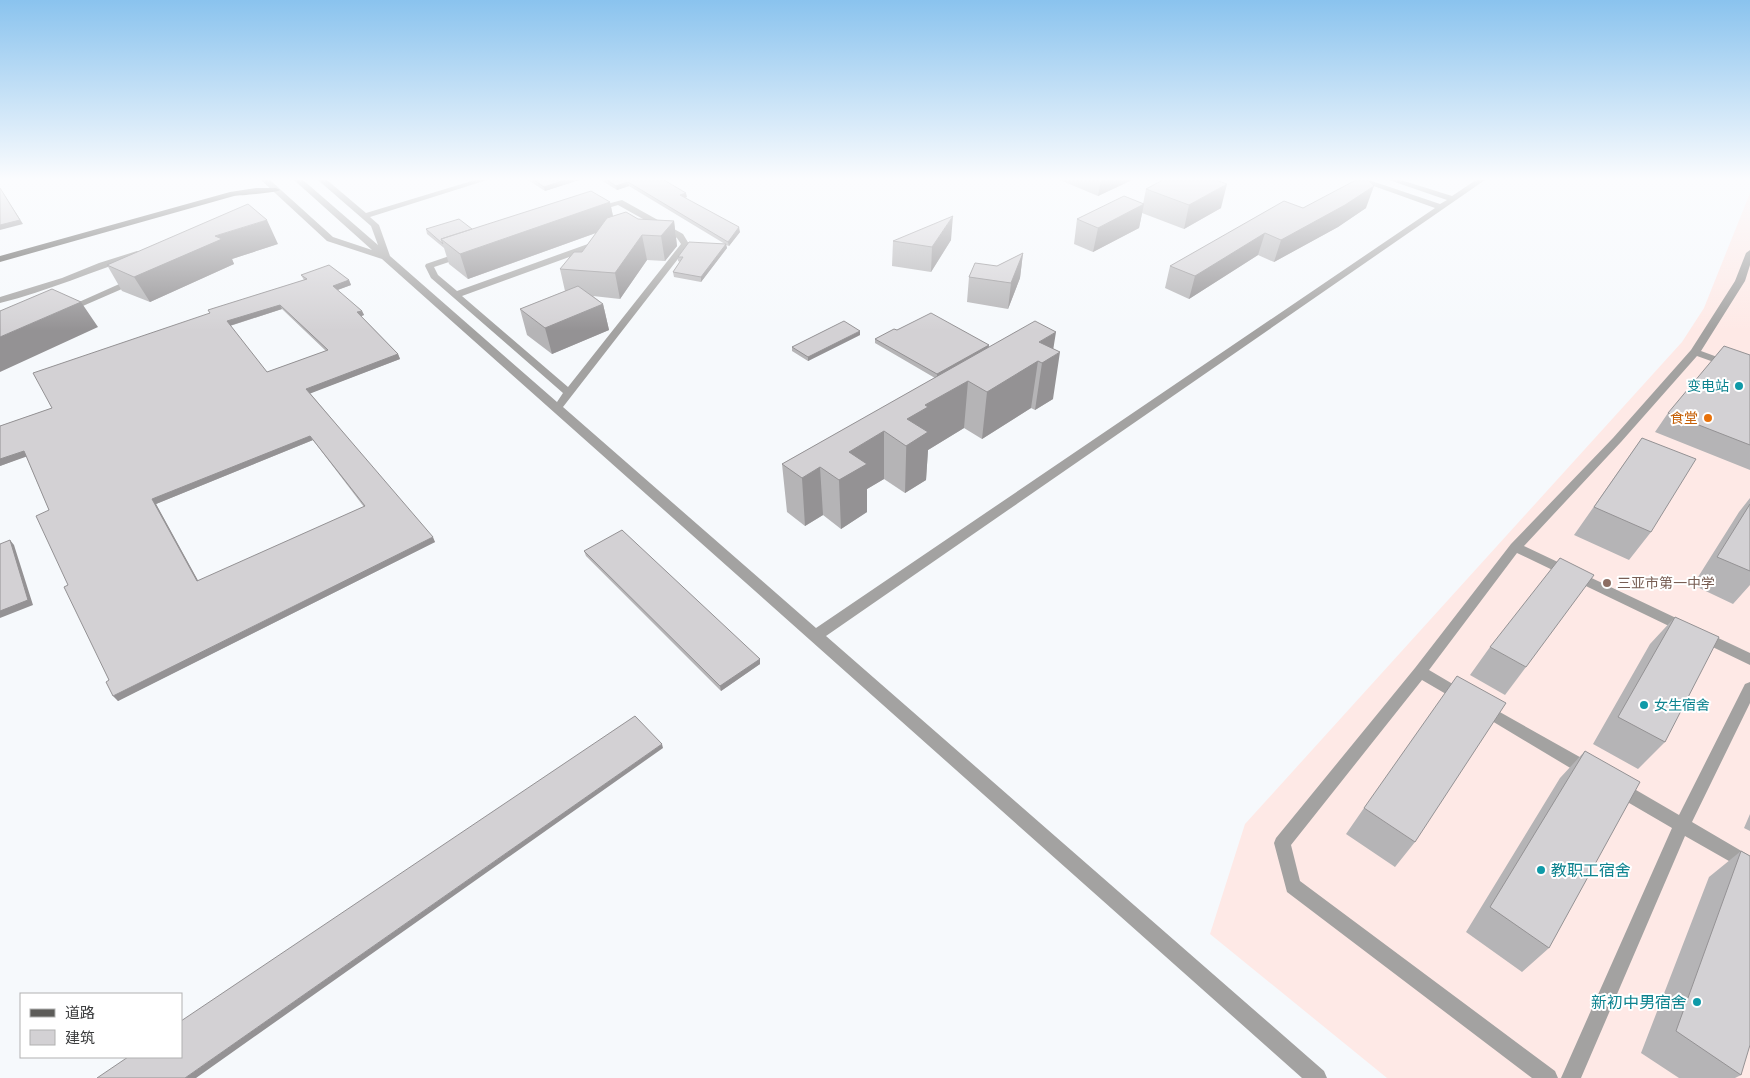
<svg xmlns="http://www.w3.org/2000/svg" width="1750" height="1078" viewBox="0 0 1750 1078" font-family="Ubuntu,'Noto Sans SC',sans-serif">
<rect width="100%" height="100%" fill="#f6f9fc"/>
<path fill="#fee9e6" d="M1750,193V1078H1387L1210,934L1245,824L1682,342L1704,308Z"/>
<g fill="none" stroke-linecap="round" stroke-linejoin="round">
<path fill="#a3a2a1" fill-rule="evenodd" d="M261,180H270L333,237L372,250L294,180H303L378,245L371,226L318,180H327L366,213L475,180H487L370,217L379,225L390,256L557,402L563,393L431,278L425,266L426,264L461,252H467V256L434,267L438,275L457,291L599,240H605V244L462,296L568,387L681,244L677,238L618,205L595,212H592V208L622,200L683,234L689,244L688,246L563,407L816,628L1435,208L1357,180H1369L1440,204L1447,200L1389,180H1401L1452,196L1476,180H1485L826,636L1324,1071L1327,1078H1302L382,259L327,241Z
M1750,250V265L1745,281L1701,351L1750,369V375L1697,356L1621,442L1524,546L1750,653V665L1517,553L1429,670L1468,693L1470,697L1468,701L1463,703L1458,701L1422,680L1291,845L1300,881L1555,1071L1558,1078H1532L1287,892L1274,843L1276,838L1415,668L1511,544L1613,438L1691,350L1735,281L1746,253Z
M137,251L140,252V256C93,271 48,291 0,303V297L62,278L99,263Z
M135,277L139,280L138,282L69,312L66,313L61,310Z
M1750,682V703L1692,822L1750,856V873L1685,836L1581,1078H1561L1672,828L1612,793L1610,788L1612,783L1618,781L1624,783L1679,815L1745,684Z
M1482,702L1594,765L1596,770L1594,775L1588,777L1582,775L1477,712L1475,708L1477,704Z"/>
<path fill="#5d5c59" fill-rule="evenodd" d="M256,188H276L280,190C276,193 243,195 234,196L0,262V256L230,192Z"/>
</g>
<path fill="#b5b4b6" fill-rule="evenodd" d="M528,180H579L545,191Z
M601,180H664L687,197L685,198L740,232L729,246L726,245L727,248L701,282L674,277L673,272L680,262L678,261V257L725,244L629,186L617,190Z
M1060,180H1132L1098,196Z
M1146,189L1221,208L1184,229L1142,213L1139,228L1093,252L1074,244L1077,219L1143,204Z
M610,202L613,216L638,219L674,221L677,246L665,261L647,260L620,299L593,296L603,304L609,330L552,354L527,335L520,309L565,291L560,269L582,252L596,233L468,279L449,264L444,248L427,234L426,229H472Z
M1303,208H1366L1338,227L1274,262L1258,255L1189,299L1165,288L1170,266Z
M951,240L931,272L892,266L893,241Z
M278,244L232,259L234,264L150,302L122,291L107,265Z
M1023,253L1020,278L1008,309L967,302L969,277L997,266Z
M301,275L349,280L351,285L337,290L362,311L364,315L361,316L398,354L400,359L310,393L435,542L118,701L109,680L68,585L49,510L26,456L0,466V426L52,408L210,313L304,280ZM282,309L326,351L267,372L230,326ZM313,440L364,507L198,581L156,504Z
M897,330L989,345V347L1053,349V399L1035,410L1031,408L982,439L964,428L928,450L926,480L905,493L884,479L867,489V512L841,529L823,515L805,526L787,512L782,464L935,378L875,343V339Z
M860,335L808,361L792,351V347Z
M1750,355V470L1655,432L1668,413Z
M1642,438L1651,532L1629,560L1574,535Z
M1750,498V585L1733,604L1693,585L1739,512Z
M584,551L760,659V664L721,691L586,556Z
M1675,617L1665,742L1638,769L1593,744L1650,644Z
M1490,647L1526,667L1505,695L1470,675Z
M1585,751L1549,948L1522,972L1466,932L1560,778Z
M1364,808L1415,842L1395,867L1346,834Z
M1750,814V831L1744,828Z
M1741,851V1075L1735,1078H1679L1641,1053L1709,877Z"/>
<path fill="#949294" d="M565,180H579L545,191L544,187Z
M1101,180H1132L1098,196Z
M628,182L629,186L617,190L616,186Z
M1227,184L1221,208L1184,229L1189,205Z
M1374,186L1366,208L1338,227L1274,262L1281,240Z
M0,188L23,224L0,230Z
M686,193L687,197L681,199L680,195Z
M610,202L615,226L468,279L460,254Z
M1144,204L1139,228L1093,252L1098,228Z
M953,216L951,240L931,272L932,247Z
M267,220L278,244L232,259L234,264L150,302L134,277L215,236Z
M674,221L677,246L665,261L661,236Z
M739,227L740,232L729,246L728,242Z
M1265,233L1258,255L1189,299L1195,276Z
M642,235L647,260L620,299L615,273Z
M726,244L727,248L701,282V277Z
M1023,253L1020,278L1008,309L1011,283Z
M349,280L351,285L335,291L333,286Z
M81,302L98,327L0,372V337Z
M603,304L609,330L552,354L545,328Z
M280,305L282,309L229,326L227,321Z
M362,311L364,315L359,317L357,312Z
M860,331V335L808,361V357Z
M1056,332L1052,357L1060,352L1053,399L1035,410L1042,363L1038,361L1031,408L982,439L987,392L1039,342Z
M989,345L988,349L937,379V374Z
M398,354L400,359L309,394L306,389Z
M968,381L964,428L928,450L926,480L905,493L907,419L925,405Z
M884,431V479L867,489V512L841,529L839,480L849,452Z
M310,436L313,440L156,504L201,586L197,581L152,499Z
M24,451L28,456L0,466V459Z
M820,467L823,515L805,526L802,478Z
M433,537L435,542L118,701L113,696Z
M10,540L14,545L33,605L0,618V611Z
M760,659V664L721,691L720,686Z
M662,744L663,748L196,1078H185Z"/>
<path fill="#d3d1d4" stroke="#949294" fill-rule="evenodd" d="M534,180H565L544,187Z
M607,180H664L686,193L680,195L739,227L728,242L628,182L616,186Z
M1163,180H1216L1227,184L1189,205L1146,189Z
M1356,180H1368L1374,186L1345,205L1281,240L1265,233L1195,276L1170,266L1284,201L1303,208Z
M0,188L20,220L0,225Z
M591,191L610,202L460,254L441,239Z
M1124,196L1144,204L1098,228L1077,219Z
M248,204L267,220L215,236L222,239L134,277L107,265Z
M626,212L638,219L674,221L661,236L642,235L615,273L560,269L574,252H582L607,218Z
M953,216L932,247L893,241Z
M459,219L472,229L441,239L443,244L426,229Z
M689,242L726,244L701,277L673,272L683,257H678Z
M1023,253L1011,283L969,277L975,263L997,266Z
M329,265L349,280L333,286L362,311L357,312L398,354L306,389L433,537L113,696L106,682L109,680L64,587L68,585L36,516L49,510L24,451L0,459V426L52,408L33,373L210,313L208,310L307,279L301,275ZM280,305L328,350L267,372L227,321ZM310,436L365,506L197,581L152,499Z
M578,286L603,304L545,328L520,309Z
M52,289L81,302L0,337V311Z
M931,313L989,345L937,374L875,339L894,329L897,330Z
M844,321L860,331L808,357L792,347Z
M1035,321L1056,332L1039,342L1060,352L1042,363L1038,361L987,392L968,381L925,405L928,407L907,419L928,432L906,446L884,431L849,452L867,464L839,480L820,467L802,478L782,464Z
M1724,346L1750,355V445L1668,413Z
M1642,438L1696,459L1651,532L1594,507Z
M1750,504V571L1717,557Z
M622,530L760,659L720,686L584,551Z
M10,540L28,600L0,611V544Z
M1560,558L1594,575L1526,667L1490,647Z
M1675,617L1719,637L1665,742L1618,717Z
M1457,676L1506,703L1415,842L1364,808Z
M635,716L662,744L185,1078H97L128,1057H181V1021Z
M1585,751L1640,782L1549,948L1490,907Z
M1741,851L1750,856V1045L1741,1075L1676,1031Z"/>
<linearGradient id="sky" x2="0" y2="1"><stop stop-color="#8ac3ee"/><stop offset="0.54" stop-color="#fbfcfe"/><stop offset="1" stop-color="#fbfcfe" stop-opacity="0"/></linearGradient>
<rect width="1750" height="331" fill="url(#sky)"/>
<g fill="#0f9aa8" stroke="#fff" stroke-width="2">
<circle cx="1739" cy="386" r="5"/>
<circle cx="1644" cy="705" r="5"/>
<circle cx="1541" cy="870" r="5"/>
<circle cx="1697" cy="1002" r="5"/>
</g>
<circle fill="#e8710a" stroke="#fff" stroke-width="2" cx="1708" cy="418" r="5"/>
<circle fill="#8d6e63" stroke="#fff" stroke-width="2" cx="1607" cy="583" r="5"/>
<g text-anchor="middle" stroke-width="4" stroke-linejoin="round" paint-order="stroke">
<g font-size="14" fill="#0d838f" stroke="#fff" text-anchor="end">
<text x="1729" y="391">变电站</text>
<text x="1654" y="710" text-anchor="start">女生宿舍</text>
</g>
<g font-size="14" fill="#c56008" stroke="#fff" text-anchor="end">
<text x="1698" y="423">食堂</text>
</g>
<g font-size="14" fill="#785e54" stroke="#fff" text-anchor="start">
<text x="1617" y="588">三亚市第一中学</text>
</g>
<g font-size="16" fill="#0d838f" stroke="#fff" text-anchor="start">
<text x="1551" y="876">教职工宿舍</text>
<text x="1687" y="1008" text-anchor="end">新初中男宿舍</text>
</g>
</g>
<rect x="20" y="993" width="162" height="65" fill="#ffffff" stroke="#b1b1b1"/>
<rect x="30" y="1009" width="25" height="8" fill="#5d5c59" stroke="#b1b1b1"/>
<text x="65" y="1018" font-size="15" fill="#3b3c3d">道路</text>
<rect x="30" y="1030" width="25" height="15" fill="#d3d1d4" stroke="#b1b1b1"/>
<text x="65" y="1043" font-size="15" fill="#3b3c3d">建筑</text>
</svg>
